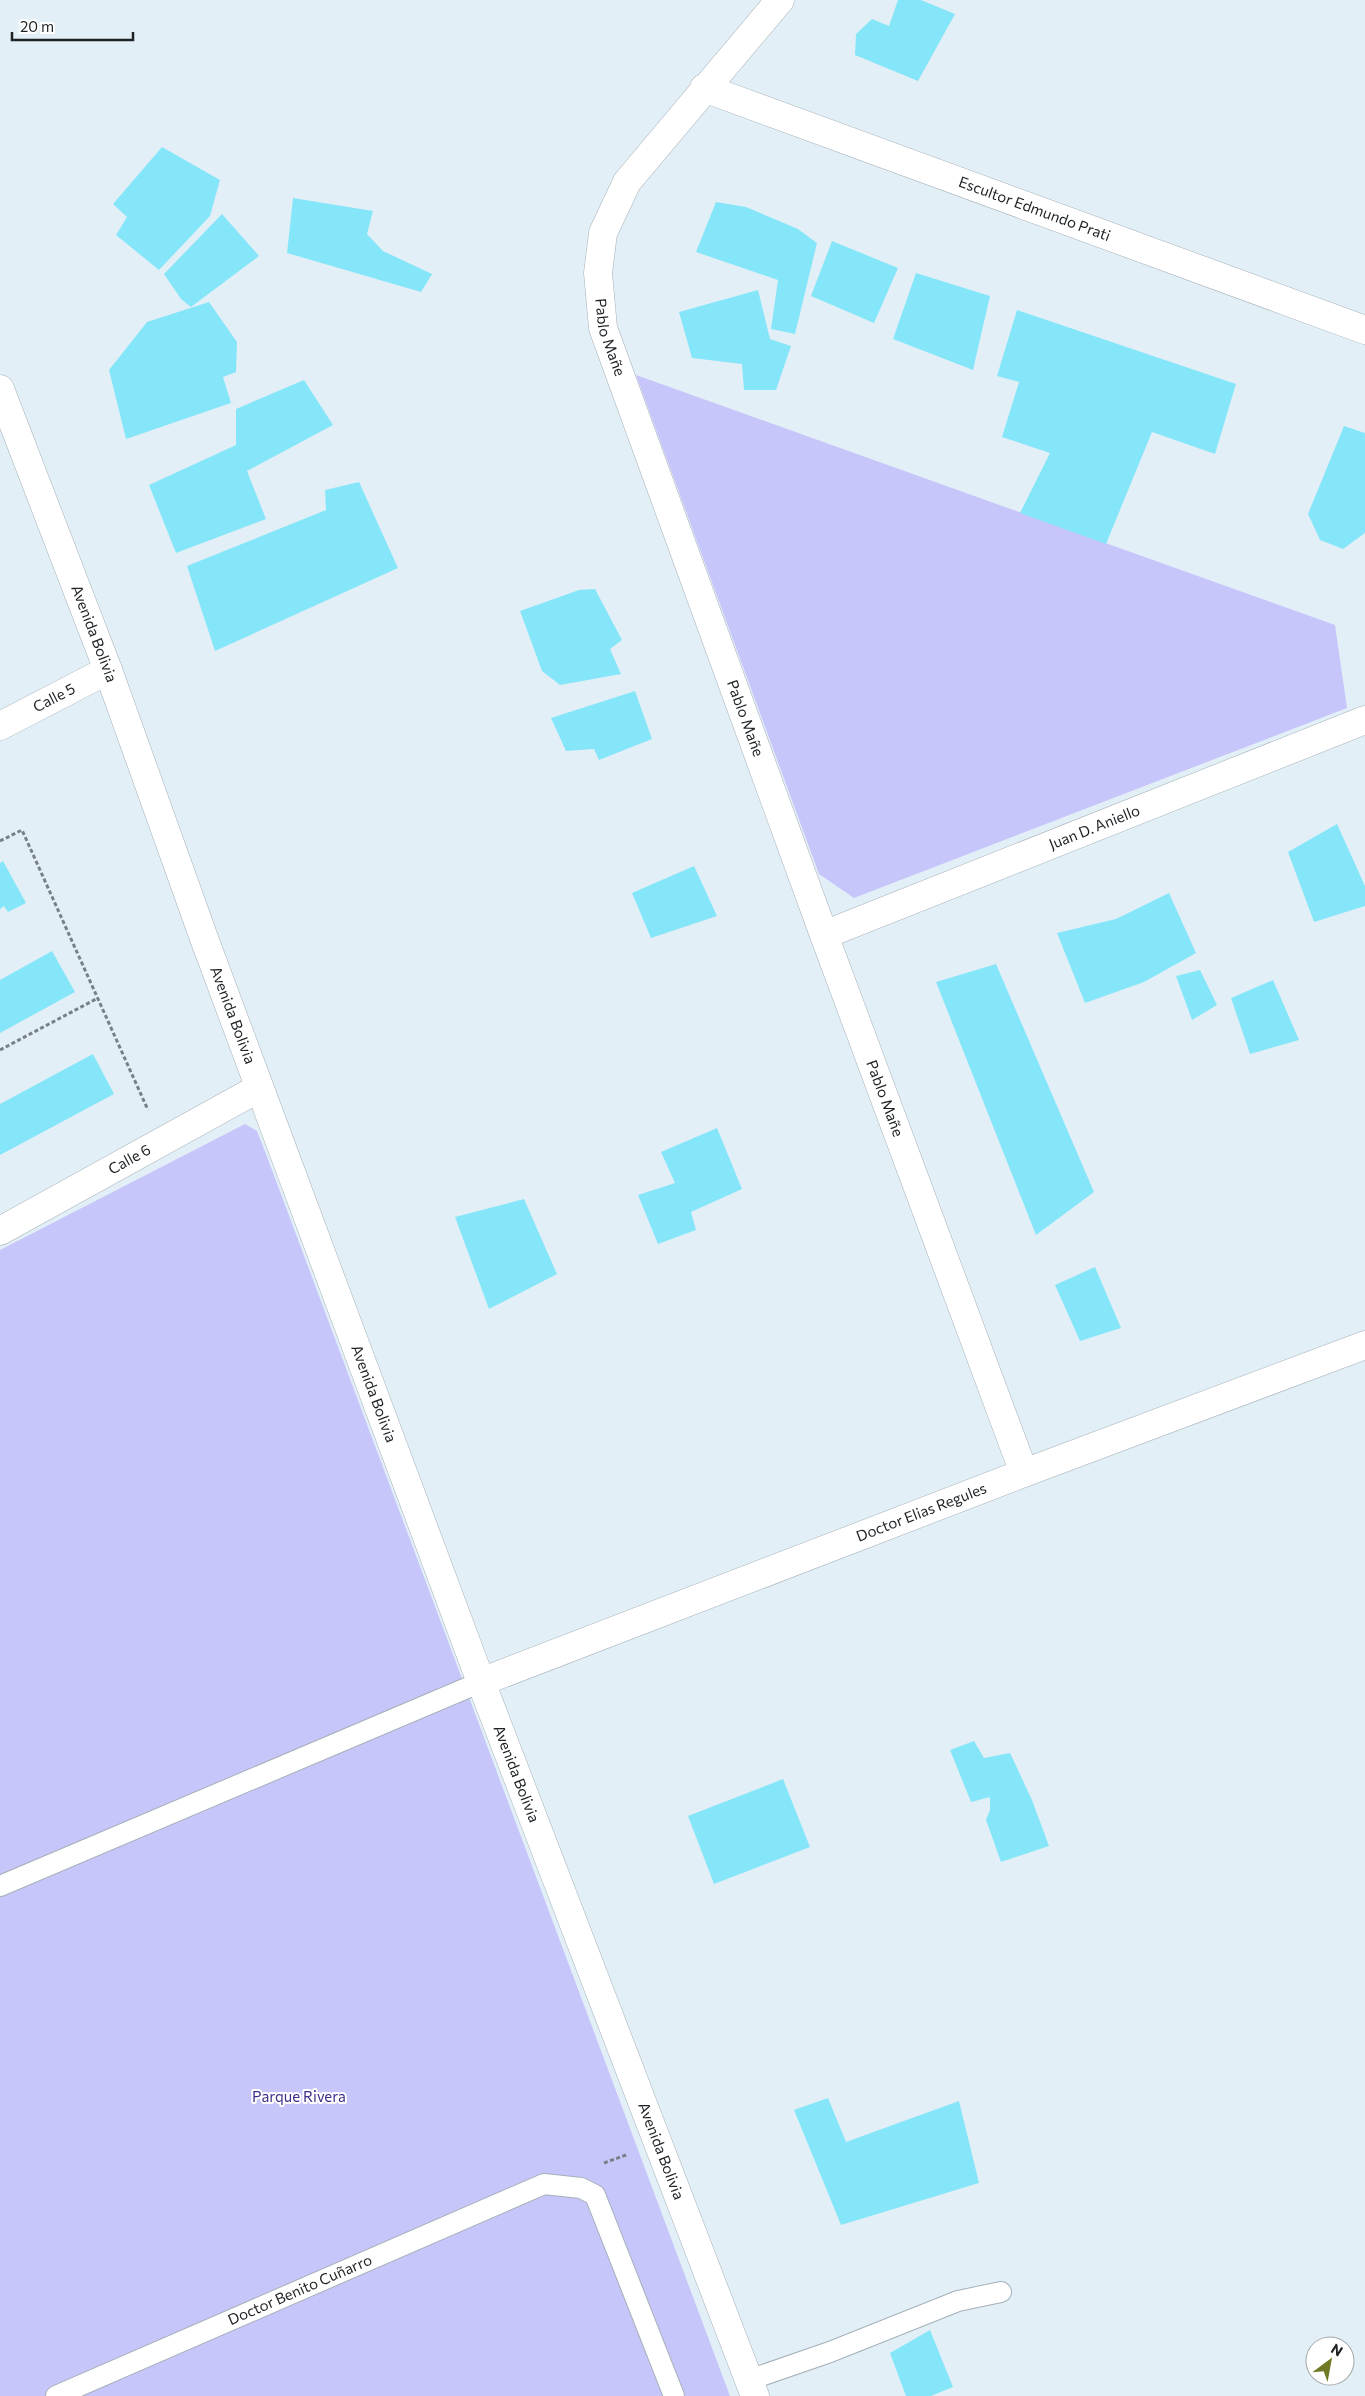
<svg xmlns="http://www.w3.org/2000/svg" width="1365" height="2396" viewBox="0 0 1365 2396" font-family="Commissioner,sans-serif">
<rect width="100%" height="100%" fill="#e3eff7"/>
<path fill="#c7c6fb" d="M636,375L1335,625L1347,708L854,898L819,874Z
M245,1124L257,1131L266,1154L730,2396H0V1250Z"/>
<path fill="#86e6f9" d="M898,0H921L955,14L918,81L855,55L856,34L872,19L889,26Z
M162,147L220,180L210,216L159,270L116,235L127,217L113,204Z
M293,198L373,211L367,234L383,251L432,274L421,292L287,253Z
M716,202L746,207L798,229L817,243L795,334L771,329L778,280L696,252Z
M222,214L259,256L191,307L181,299L164,274Z
M832,241L898,268L874,323L811,296Z
M916,273L990,296L973,370L893,339Z
M758,290L770,339L791,346L776,390H744L742,364L692,358L679,312Z
M209,302L237,342L236,372L223,377L231,403L126,439L109,370L147,322Z
M1017,310L1236,384L1215,454L1152,432L1106,544L1020,513L1050,453L1002,437L1019,382L997,376Z
M304,380L333,425L247,471L266,519L176,553L149,485L236,445V409Z
M1344,426L1365,433V533L1343,549L1320,540L1308,514Z
M359,482L398,568L215,651L187,566L326,510L325,490Z
M595,589L622,640L610,649L621,674L560,685L542,671L520,611L579,590Z
M635,691L652,739L599,760L594,749L566,751L551,718Z
M1337,824L1365,886V906L1314,922L1288,852Z
M3,861L26,903L8,912L4,906L0,909V863Z
M694,866L717,916L651,938L632,893Z
M1169,893L1196,953L1144,982L1085,1003L1057,933L1116,919Z
M52,951L75,992L0,1033V980Z
M996,964L1094,1192L1036,1235L936,982Z
M1200,970L1217,1005L1192,1020L1176,976Z
M1273,980L1299,1040L1250,1054L1231,998Z
M93,1054L114,1094L0,1155V1104Z
M717,1128L742,1189L691,1212L696,1230L658,1244L638,1195L675,1183L661,1152Z
M524,1199L557,1274L489,1309L455,1217Z
M1095,1267L1121,1328L1080,1341L1055,1285Z
M974,1741L984,1758L1010,1753L1032,1800L1049,1846L1001,1862L986,1820L990,1810V1797L971,1802L950,1750Z
M783,1779L810,1847L714,1884L688,1816Z
M828,2098L846,2142L959,2101L979,2183L841,2225L794,2110Z
M930,2330L953,2387L931,2396H906L890,2353Z"/>
<g fill="none" stroke-linecap="round" stroke-linejoin="round">
<g stroke="#a5b0b8" stroke-width="22">
<g id="service">
<path d="M0,1886L481,1682"/>
<path d="M749,2380L830,2352L958,2301L1001,2292"/>
<path id="s1" d="M56,2396L544,2184L581,2188L595,2195L674,2396"/>
</g>
</g>
<g stroke="#a5b0b8" stroke-width="29">
<g id="minor">
<path id="s2" d="M780,0L627,182L603,233L598,273L603,328L824,935L1024,1473"/>
<path id="s3" d="M704,88L1365,330"/>
<path id="s4" d="M0,726L108,670"/>
<path id="s5" d="M824,935L1365,720"/>
<path id="s6" d="M0,1231L259,1088"/>
<path id="s7" d="M481,1682L1024,1473L1365,1345"/>
</g>
</g>
<g stroke="#a5b0b8" stroke-width="29">
<g id="tertiary">
<path id="s8" d="M0,389L108,670L205,941L481,1682L755,2396"/>
</g>
</g>
<path stroke="#788085" stroke-width="3" stroke-dasharray="4 2.5" stroke-linecap="butt" d="M0,841L22,830L148,1110
M0,1050L98,998
M604,2163L626,2155"/>
<use href="#service" stroke="#fff" stroke-width="20"/>
<use href="#minor" stroke="#fff" stroke-width="28"/>
<use href="#tertiary" stroke="#fff" stroke-width="28"/>
</g>
<g text-anchor="middle" stroke-width="4" stroke-linejoin="round" paint-order="stroke">
<g font-size="15" fill="#1e2225" stroke="#fff">
<text dy="5" stroke="none"><textPath href="#s3" startOffset="352">Escultor Edmundo Prati</textPath></text>
<text dy="5" stroke="none"><textPath href="#s2" startOffset="400">Pablo Mañe</textPath></text>
<text dy="5" stroke="none"><textPath href="#s8" startOffset="262">Avenida Bolivia</textPath></text>
<text dy="5" stroke="none"><textPath href="#s4" startOffset="61">Calle 5</textPath></text>
<text dy="5" stroke="none"><textPath href="#s2" startOffset="805">Pablo Mañe</textPath></text>
<text dy="5" stroke="none"><textPath href="#s5" startOffset="291">Juan D. Aniello</textPath></text>
<text dy="5" stroke="none"><textPath href="#s8" startOffset="668">Avenida Bolivia</textPath></text>
<text dy="5" stroke="none"><textPath href="#s2" startOffset="1210">Pablo Mañe</textPath></text>
<text dy="5" stroke="none"><textPath href="#s6" startOffset="148">Calle 6</textPath></text>
<text dy="5" stroke="none"><textPath href="#s8" startOffset="1072">Avenida Bolivia</textPath></text>
<text dy="5" stroke="none"><textPath href="#s7" startOffset="472">Doctor Elias Regules</textPath></text>
<text dy="5" stroke="none"><textPath href="#s8" startOffset="1478">Avenida Bolivia</textPath></text>
<text dy="5" stroke="none"><textPath href="#s8" startOffset="1882">Avenida Bolivia</textPath></text>
<text dy="5" stroke="none"><textPath href="#s1" startOffset="266">Doctor Benito Cuñarro</textPath></text>
</g>
<g font-size="15" fill="#3e2c8a" stroke="#fff">
<text x="299" y="2102">Parque Rivera</text>
</g>
</g>
<g transform="translate(1330 2361) rotate(32)"><circle r="24" fill="#ffffff" stroke="#a5a7a8"/>
<path d="M0-4L9 19L0 12L-9 19Z" fill="#717924"/>
<text y="-8" font-size="14" font-weight="bold" text-anchor="middle" fill="#1e2225">N</text>
</g>
<path d="M12 32v8h121v-8" fill="none" stroke="#1e2225" stroke-width="2.5"/>
<text x="20" y="32" font-size="15" fill="#1e2225" stroke="#ffffff" stroke-width="4" paint-order="stroke">20 m</text>
</svg>
